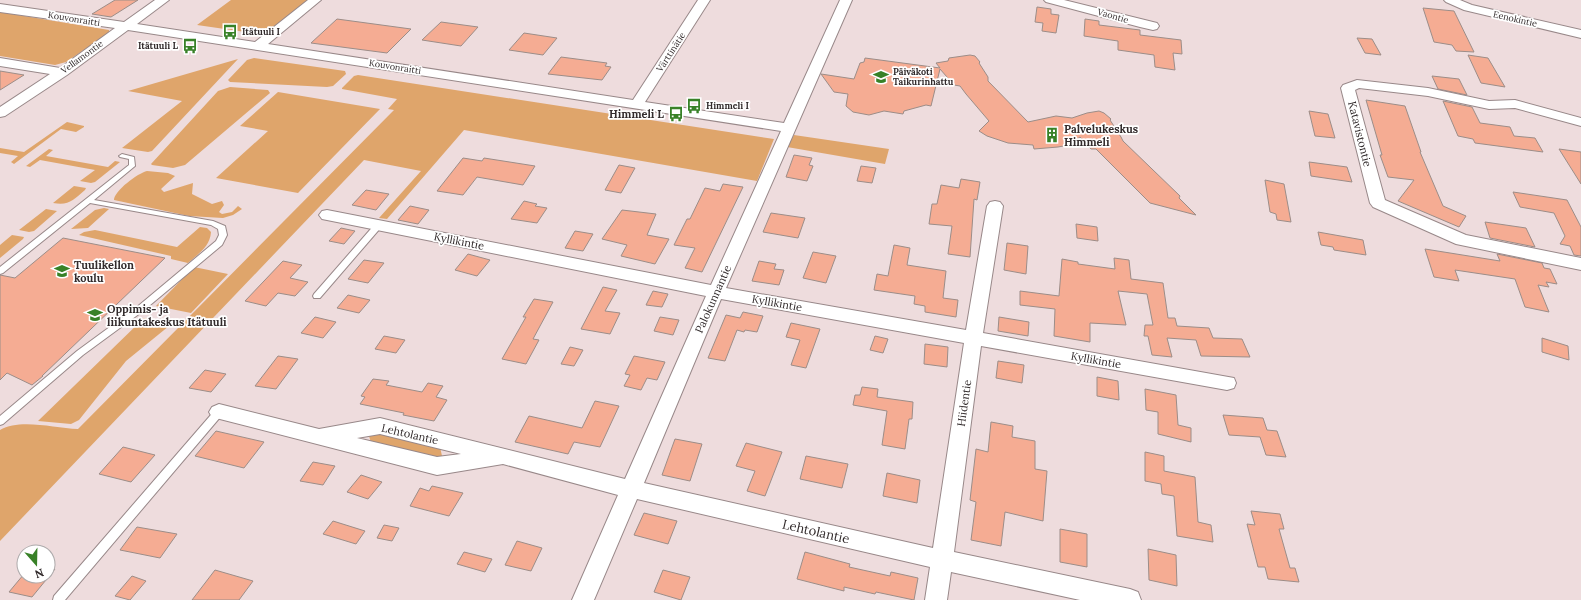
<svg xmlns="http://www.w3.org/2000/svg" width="1581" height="600" viewBox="0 0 1581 600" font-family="Lora,serif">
<rect width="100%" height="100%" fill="#eedcdd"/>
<path fill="#dfa56b" d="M231,0H308L266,35L197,25Z
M0,12L109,30V33L66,62L55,65L0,56Z
M254,58L345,71L346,74L333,86L327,87L230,82L228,80L247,60Z
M238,59L152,151L148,152L122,148L182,101L128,91Z
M358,75L774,139L757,181L464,130L387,219L379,218L421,171L364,160L0,541V430C20,418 54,428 78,429L394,110L388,109L397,99L342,89V88L354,76Z
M230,87L268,90L270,93L185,165L173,168L152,165L151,164L218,91Z
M278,92L380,109L298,193L216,178L268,131L240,126Z
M67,122L84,126V127L76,132L61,129L14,164L11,162L18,156L0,153V148L24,152Z
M794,135L889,149L885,164L787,147Z
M49,149L53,150L46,156L108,167L115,161L120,162L95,182L91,183L80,181L95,170L40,160L30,167L26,166Z
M147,171L168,173L175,176L161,189L164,192L193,183L192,194L212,204L222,201L224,205L219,212L222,214L232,212L238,206L242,209L233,215L223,218L189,216L114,200C114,191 138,173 147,171Z
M74,186L86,188L85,190C73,200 69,206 53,203Z
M104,208L109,209L88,228L71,229L95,210Z
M46,209L57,211L34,231L29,232L19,230Z
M200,227L207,228L211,232C210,247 198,254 188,263L171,259V256L79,235L84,232L95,230L177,247Z
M12,235L24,237L23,239L0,258V245Z
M194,267L228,274L191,313L156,306Z
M144,318L170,322L169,326L126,361L79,420L71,424L38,421Z
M383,432L440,447L442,456L432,459L372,446L369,436Z"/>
<path fill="#f5ac93" stroke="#9c8d88" d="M115,0H138L111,17L92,14Z
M1037,7L1051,9V14L1059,15L1056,33L1042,31L1043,23L1035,22Z
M1423,8L1454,11L1474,52L1456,51L1452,45L1434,42Z
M337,19L411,29L387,53L311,43Z
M1085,19L1099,21V25L1140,30V35L1181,40L1182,54L1173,53L1175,70L1155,67L1154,55L1118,50V41L1084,36Z
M441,22L478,27L461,46L422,40Z
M524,33L557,38L543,55L509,50Z
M1357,38L1372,39L1381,55L1365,53Z
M970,55L975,56L980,62L979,63L988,77V81L1028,122L1056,116L1072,118L1087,113L1099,111L1104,113L1111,119L1110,120L1121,137L1123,141L1180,196L1179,198L1196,215L1150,203L1096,149H1091L1080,137L1069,145L1058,147L1034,149L1033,145L1008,143L987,136L979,131L989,121L966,94L960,86L954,85L940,69L931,106L926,105L904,111L903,114L884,111L869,115L853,112L846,106L848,94L834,92L821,74L854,79L860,63L864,62L865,58L940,68L936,63L948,61L949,58Z
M1468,55L1488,58L1505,87L1481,83Z
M561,57L607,63L605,66L611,67L602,80L548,74Z
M0,71L24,75L0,90Z
M1432,76L1459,79L1467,95L1438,89Z
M1366,100L1405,106L1421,152H1420L1443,206L1466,216L1459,227L1398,201L1414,180L1388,177L1380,155H1382Z
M1443,101L1472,107L1480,123L1510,127L1514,136L1535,138L1543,152L1475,143L1473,139L1458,136Z
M1309,111L1328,114L1335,138L1315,136Z
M1559,149L1581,152V184Z
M794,155L812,158L809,165L813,166L807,181L786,177Z
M463,158L482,161L484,158L535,166L523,185L477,177L463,195L437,191Z
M1309,162L1347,167L1352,182L1311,176Z
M619,165L635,168L621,193L605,190Z
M861,166L876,168L872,183L857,181Z
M961,179L980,182L977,200L974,199L970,257L948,254L952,226L929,224L932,204H937L941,185L959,188Z
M1265,180L1284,184L1291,222L1277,220L1276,214L1270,212Z
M723,184L743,187L702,272L685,268L695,248L674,245L687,219H690L705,188L720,191Z
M366,190L389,194L376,210L352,205Z
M1513,192L1567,200L1581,227V256L1574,255L1570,246L1560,244L1565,236L1554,213L1520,207Z
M524,201L537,204L535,206L547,208L537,223L511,219Z
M410,206L429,210L418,224L398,220Z
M622,210L656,214L647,235L669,239L655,264L621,256L627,245L602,239Z
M771,213L805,218L798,238L763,232Z
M1485,222L1526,228L1535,247L1490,238Z
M1076,224L1097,227L1098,241L1077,238Z
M341,228L355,231L344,244L329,241Z
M575,231L593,234L583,251L565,248Z
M1318,232L1363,240L1366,255L1334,250L1333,247L1321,245Z
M63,238L165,258L42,376H43L32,385L7,373L0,380V275L15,278Z
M1007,243L1028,246L1026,274L1004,270Z
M894,245L910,248L907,265L946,271L943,298L958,300L956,317L925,312V306L914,304L915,296L874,290L877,274L888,276Z
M1425,249L1500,261L1497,254L1542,263L1544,268L1550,269L1557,284L1546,282L1549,287L1538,285L1549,312L1525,307L1515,279L1455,270L1459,281L1434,277Z
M813,252L836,256L826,283L803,278Z
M468,254L490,260L477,276L455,270Z
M1114,258L1129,260L1131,279L1163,283L1168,318H1175L1177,326L1209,328L1213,338L1242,339L1250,357L1201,356L1196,340L1167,338L1172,357L1152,355L1148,336H1144L1145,325H1153L1147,294L1118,291L1126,325L1090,323V342L1054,336L1055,309L1020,305V291L1059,296L1062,259L1078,262V264L1115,269Z
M364,260L384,263L368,283L348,279Z
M283,261L302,265L290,278L308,282L295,296L278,293L266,306L245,301Z
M759,261L776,264L774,269L784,270L779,285L752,281Z
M603,287L617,290L605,311L620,313L610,334L581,329Z
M653,291L668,294L662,307L646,305Z
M348,295L370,300L359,313L337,308Z
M534,299L553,302L533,339L539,340L526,364L502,359L526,317H523Z
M743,312L763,316L757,332L745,330L744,332L737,330L725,361L708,358L726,315L740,318Z
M315,317L336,322L323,338L301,333Z
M660,317L679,320L673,335L654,331Z
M999,317L1029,322L1028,336L998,331Z
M791,323L820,329L806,368L791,365L800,340L786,337Z
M384,336L405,340L396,353L375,349Z
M875,336L888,339L883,353L870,350Z
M1542,338L1568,346L1569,360L1542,352Z
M925,344L948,347L947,367L924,364Z
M570,347L583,350L574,366L561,364Z
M278,356L298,359L276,389L255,386Z
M634,356L665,362L657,380L647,378L641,390L624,386L630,375L625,374Z
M998,361L1024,365L1022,383L996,378Z
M205,370L226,374L211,392L189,388Z
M1097,377L1118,381L1119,400L1097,396Z
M373,379L389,381L386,385L422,392L428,383L443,386L436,397L447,400L434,421L403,415L404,413L360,404L365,397L361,396Z
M862,387L878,389L877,397L913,402L912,419H909L905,449L882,445L887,411L853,405L855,395H860Z
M1145,389L1176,395L1178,425L1191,428V442L1158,434V412L1146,410Z
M595,401L619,406L600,447L574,442L568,454L515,442L529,416L582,428Z
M1223,415L1263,418L1267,430L1277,431L1286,457L1266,455L1260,437L1229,435Z
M991,422L1013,426L1012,437L1035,441V469L1047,471L1043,521L1005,512L1001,546L971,540L976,502L970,500L976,449L988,452Z
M216,431L264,442L244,468L195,456Z
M675,439L702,444L690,481L662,475Z
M746,443L782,452L765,496L747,491L755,471L736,466Z
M123,447L155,455L131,482L99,474Z
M1145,452L1164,456V471L1195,477L1198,522L1211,525L1213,542L1177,536L1174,496L1162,494L1161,484L1145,481Z
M806,456L848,464L842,488L800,479Z
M313,462L335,466L323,485L300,481Z
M887,473L920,480L917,503L883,496Z
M361,475L382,482L368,499L347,492Z
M432,486L463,493L449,516L410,506L420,488L429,491Z
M1251,511L1280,514L1284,529H1279L1290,568H1295L1299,582L1268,579L1265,567H1258L1247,524L1255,525Z
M644,513L677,521L668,544L634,535Z
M333,521L365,531L356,544L323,534Z
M384,525L399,528L392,541L377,538Z
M137,527L177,534L160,558L120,550Z
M1060,529L1087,534V567L1060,562Z
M517,541L542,548L531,571L505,565Z
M1148,549L1176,555L1177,586L1149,580Z
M464,552L492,559L485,572L457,564Z
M805,552L850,564L849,567L890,576L891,572L918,578L914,600L876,592L875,594L844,587V591L797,579Z
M48,567L55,569L32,597L9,592L24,574V576H48Z
M215,570L253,581L239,600H192Z
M663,570L690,577L681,600L654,592Z
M132,576L146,581L130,600L115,596Z"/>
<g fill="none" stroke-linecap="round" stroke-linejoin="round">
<g stroke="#988889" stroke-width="2">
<path id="lane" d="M122,154L134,157L135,166L94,200L213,221L225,226L227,235L222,245L143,311L83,355L3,424L0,425V416L77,351L137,307L216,241L219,235L218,229L211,225L90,203L3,273L0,274V267L129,165V159L120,157L119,156Z
M376,223H379L383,225L320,298H314L313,296L314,294Z
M219,408L222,409L223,412L222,415L65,600H53L54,596L216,409Z"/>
</g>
<g stroke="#988889" stroke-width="2">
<path id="street" d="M155,0H169L137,24L255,42L308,0H321L268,44L633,100L698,0H710L645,102L784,123L840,0H852L726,288L966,330L987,206L990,202L995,201L1000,202L1003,206L983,333L1234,378L1236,383L1234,388L1227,390L981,346L954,552L1130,589L1138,592L1141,600H1080L951,572L947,600H925L930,567L637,499L594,600H572L618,495L503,464L437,475L212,417L209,412L212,407L219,404L319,429L380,418L625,479L706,296L327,220L322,219L319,215L322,211L327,210L711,285L781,131L128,30L67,75L5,116L0,117V107L50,74L0,66V58L60,68L115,28L0,12V4L124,22ZM721,299L964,343L933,548L644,483ZM380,434L461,454L437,457L357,438Z
M1044,0H1064L1157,23L1159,26L1157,29L1153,30L1140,27L1046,2Z
M1444,0H1460L1472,5L1581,30V38L1464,10L1446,2Z
M1357,80L1428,88L1489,101L1515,100L1581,118V126L1515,108L1489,109L1428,96L1359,88L1355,90L1385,200L1466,235L1581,258V270L1456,244L1373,207L1370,203L1341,88L1343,85Z"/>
</g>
<use href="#lane" fill="#fff" fill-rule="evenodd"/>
<use href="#street" fill="#fff" fill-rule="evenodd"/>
</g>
<defs>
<g id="bus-bare" transform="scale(1.2)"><path d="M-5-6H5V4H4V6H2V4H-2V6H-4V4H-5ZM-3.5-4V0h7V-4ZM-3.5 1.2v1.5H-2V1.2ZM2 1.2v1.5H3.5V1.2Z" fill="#388127" stroke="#fff" stroke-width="2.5" paint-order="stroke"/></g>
<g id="school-bare" transform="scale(1.2)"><path d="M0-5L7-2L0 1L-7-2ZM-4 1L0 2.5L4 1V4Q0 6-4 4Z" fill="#388127" stroke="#fff" stroke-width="2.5" paint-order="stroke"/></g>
<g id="building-bare" transform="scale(1.2)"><path d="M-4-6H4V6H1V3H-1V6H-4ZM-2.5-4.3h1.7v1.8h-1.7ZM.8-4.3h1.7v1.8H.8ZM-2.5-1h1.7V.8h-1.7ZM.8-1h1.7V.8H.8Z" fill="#388127" stroke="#fff" stroke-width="2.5" paint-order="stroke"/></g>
</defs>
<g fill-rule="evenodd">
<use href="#bus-bare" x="230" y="32"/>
<use href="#bus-bare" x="190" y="46"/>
<use href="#school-bare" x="881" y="77"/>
<use href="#bus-bare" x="694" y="106"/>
<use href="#bus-bare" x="676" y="114"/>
<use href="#building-bare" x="1052" y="135"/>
<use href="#school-bare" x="62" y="271"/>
<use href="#school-bare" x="95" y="315"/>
</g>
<g text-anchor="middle" stroke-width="3.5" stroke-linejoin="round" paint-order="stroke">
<g font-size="9" fill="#322b2c" stroke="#fff">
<text transform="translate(1113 16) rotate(16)" y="3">Vaontie</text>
<text transform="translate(74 19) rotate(9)" y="3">Kouvonraitti</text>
<text transform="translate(1515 19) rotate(13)" y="3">Eenokintie</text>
<text transform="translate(671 52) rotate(-57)" y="3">Värttinätie</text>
<text transform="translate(82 57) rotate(-36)" y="3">Vellamontie</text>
<text transform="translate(395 67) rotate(9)" y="3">Kouvonraitti</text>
</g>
<g font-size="9" font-weight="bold" fill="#322b2c" stroke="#fff" text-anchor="start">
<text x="242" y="35">Itätuuli I</text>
<text x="178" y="49" text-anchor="end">Itätuuli L</text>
<text x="893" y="75">Päiväkoti<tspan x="893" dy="10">Taikurinhattu</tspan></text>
<text x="706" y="109">Himmeli I</text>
</g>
<g font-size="11" font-weight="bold" fill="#322b2c" stroke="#fff" text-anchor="start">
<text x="664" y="118" text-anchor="end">Himmeli L</text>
<text x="1064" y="133">Palvelukeskus<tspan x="1064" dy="13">Himmeli</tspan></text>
<text x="74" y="269">Tuulikellon<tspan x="74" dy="13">koulu</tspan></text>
<text x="107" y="313">Oppimis- ja<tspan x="107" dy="13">liikuntakeskus Itätuuli</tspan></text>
</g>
<g font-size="11" fill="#322b2c" stroke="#fff">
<text transform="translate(1360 134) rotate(76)" y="4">Katavistontie</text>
<text transform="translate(459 241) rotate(11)" y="4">Kyllikintie</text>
<text transform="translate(713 299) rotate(-66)" y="4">Palokunnantie</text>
<text transform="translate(777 303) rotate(10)" y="4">Kyllikintie</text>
<text transform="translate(1096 360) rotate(10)" y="4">Kyllikintie</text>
<text transform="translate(964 403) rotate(-82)" y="4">Hiidentie</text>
<text transform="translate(410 434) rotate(13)" y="4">Lehtolantie</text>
</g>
<g font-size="13" fill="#322b2c" stroke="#fff">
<text transform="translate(816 531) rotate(13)" y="5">Lehtolantie</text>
</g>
</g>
<g transform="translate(36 564) rotate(160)"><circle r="19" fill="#ffffff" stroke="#adaaab"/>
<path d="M0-3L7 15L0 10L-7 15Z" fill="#388127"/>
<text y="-6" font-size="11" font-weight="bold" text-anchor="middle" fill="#322b2c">N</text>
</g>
</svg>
